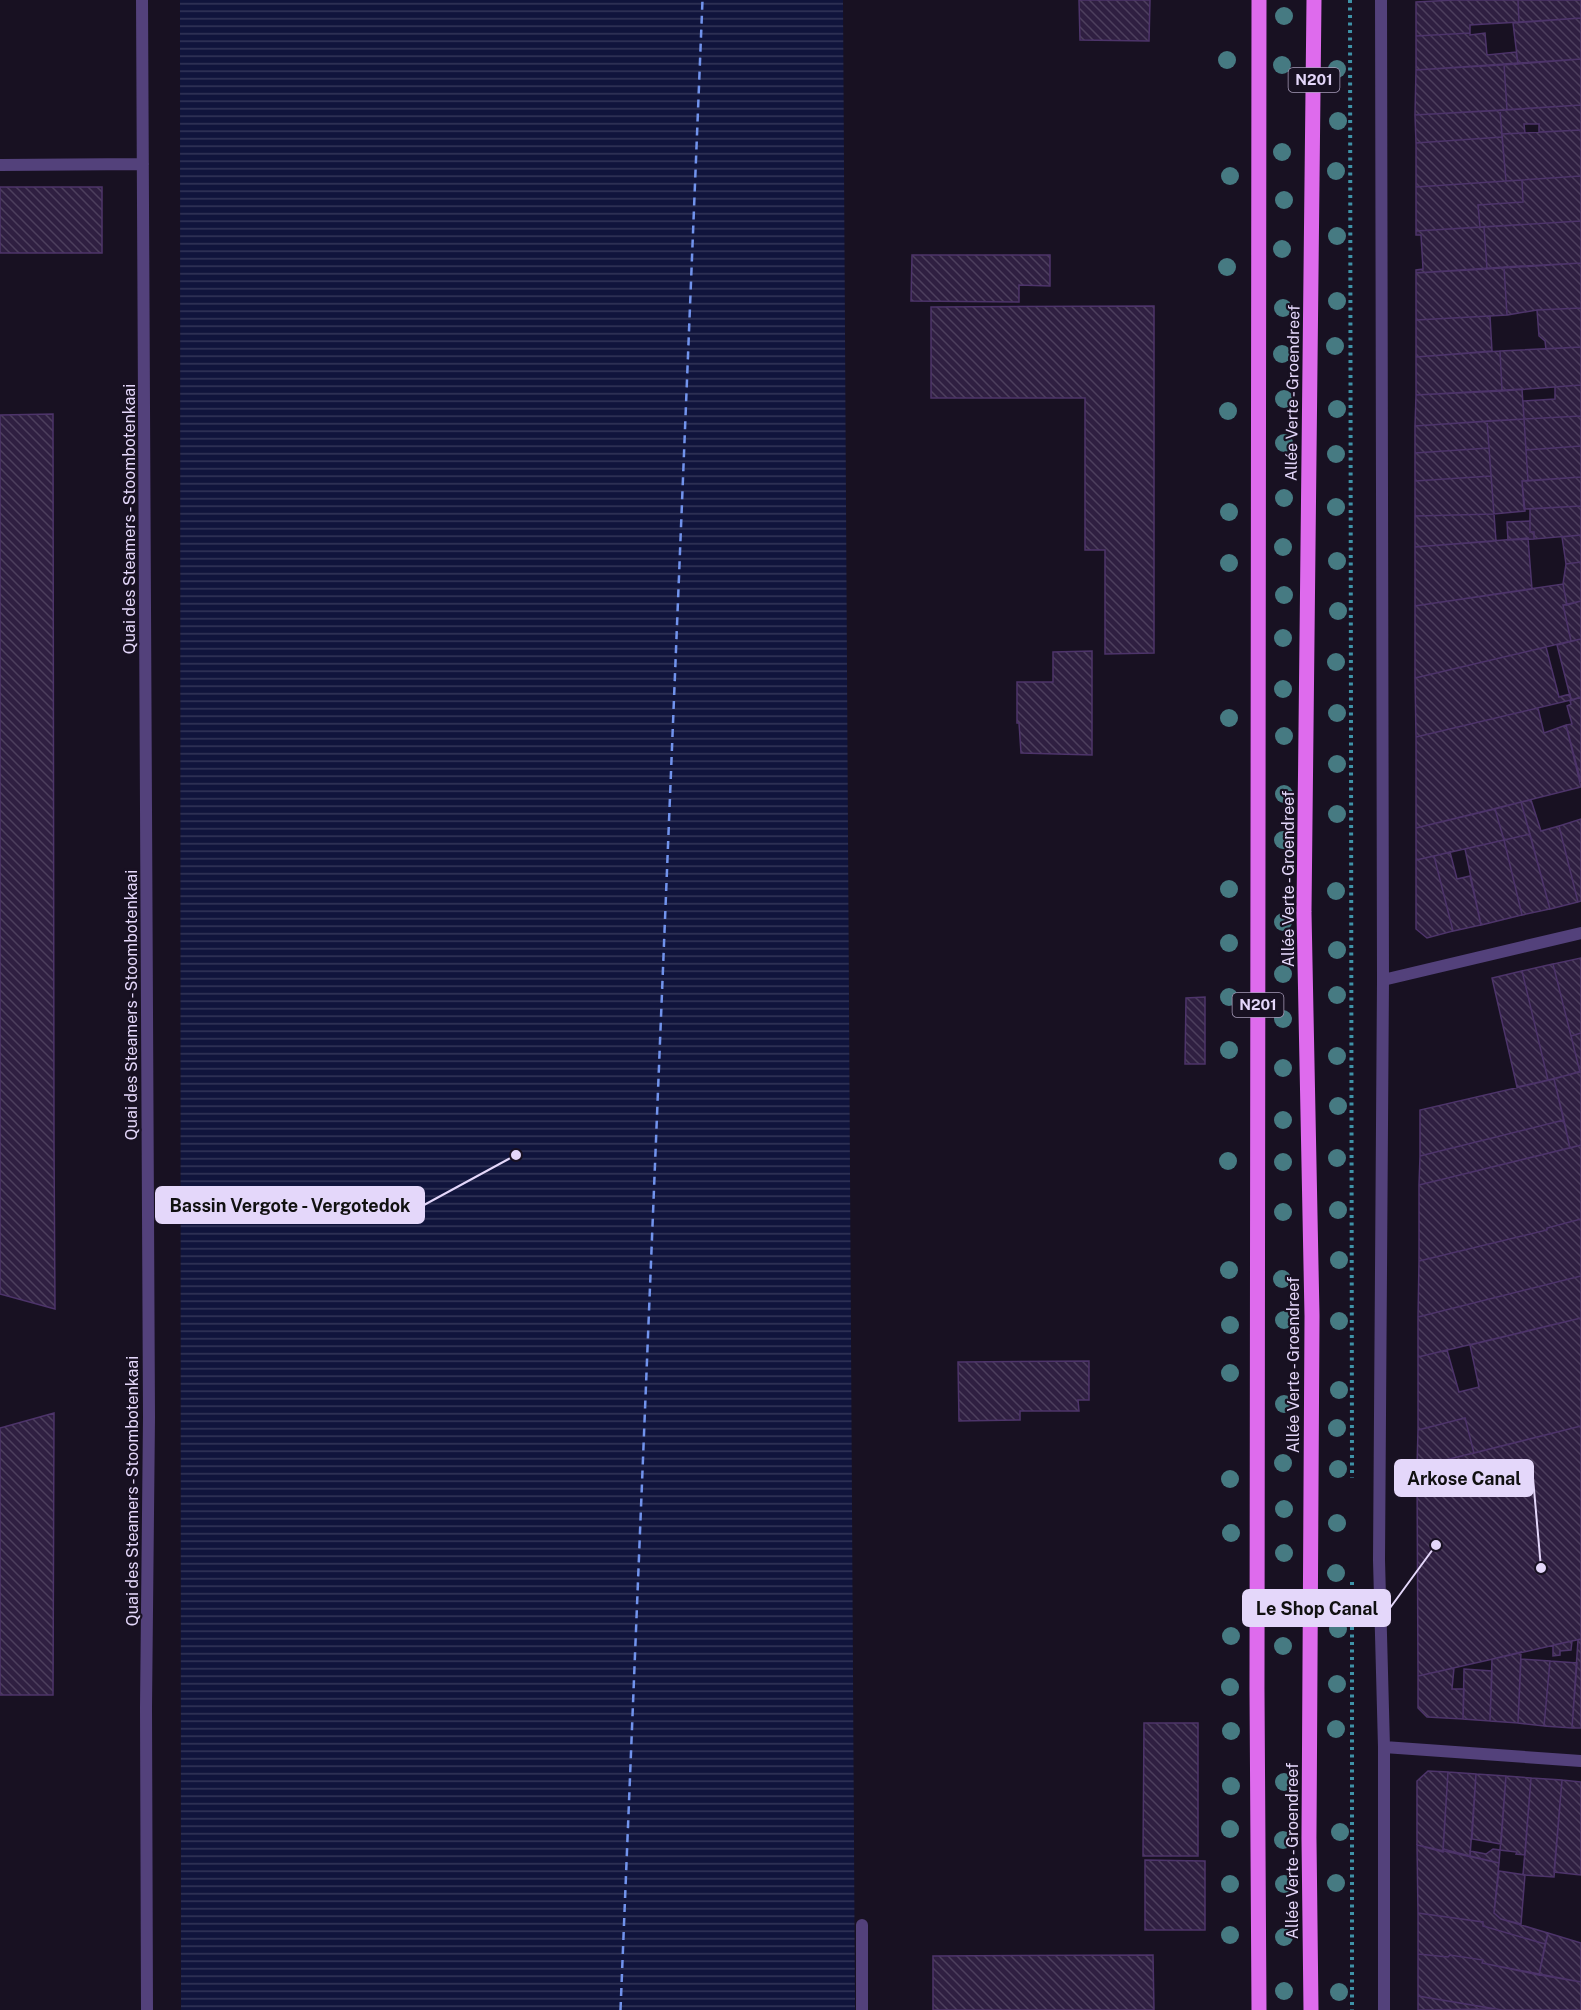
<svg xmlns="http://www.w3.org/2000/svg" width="1581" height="2010" viewBox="0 0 1581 2010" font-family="'Public Sans',sans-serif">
<defs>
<pattern id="water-rules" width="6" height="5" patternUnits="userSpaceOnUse" patternTransform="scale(1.5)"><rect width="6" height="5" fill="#10143c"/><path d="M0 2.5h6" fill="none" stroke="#333559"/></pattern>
<pattern id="building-back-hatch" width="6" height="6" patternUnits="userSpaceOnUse" patternTransform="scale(1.5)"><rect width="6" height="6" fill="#2f1f41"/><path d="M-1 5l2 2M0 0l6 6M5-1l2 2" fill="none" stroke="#4d3f5d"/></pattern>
</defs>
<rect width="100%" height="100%" fill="#181122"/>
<path fill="url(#water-rules)" d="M180,0H843L855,2010H181Z"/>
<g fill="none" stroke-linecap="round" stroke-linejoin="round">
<path stroke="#7193ed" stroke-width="1.5" stroke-dasharray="8 6" stroke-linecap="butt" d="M620,2010L702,0
M621,2010L703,0"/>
</g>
<path fill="url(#building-back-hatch)" stroke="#4d346a" stroke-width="1.5" d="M1079,0H1150L1149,41L1080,40Z
M1454,0H1518L1519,22L1470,25V33L1416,36V2Z
M1518,0H1581V18L1519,22Z
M1581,18V59L1518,64L1513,23Z
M1470,33V35L1485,33L1487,55L1516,52L1518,64L1416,70V36Z
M1581,59V105L1507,110L1504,64Z
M1504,64L1507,110L1415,115L1416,70Z
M1581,105V130L1539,132V124H1524L1525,133L1502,134L1500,110Z
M1500,110L1502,137L1416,143L1415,115Z
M1581,130V176L1506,181L1502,134Z
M1502,137L1506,181L1416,187V143Z
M1581,176V221L1480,227L1478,205L1523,202L1522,180Z
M1522,180L1523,202L1478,205L1480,227L1416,231V187Z
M0,187H102V253H0Z
M1581,221V263L1487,269L1484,227Z
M1484,227L1487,269L1416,273V270L1423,269L1421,235H1416V231Z
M912,255H1050V286L1019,285V302L911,301Z
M1581,263V308L1537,310L1507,315L1504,267Z
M1504,267L1507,315L1416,320V273Z
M1154,306V653L1105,654V550H1085V398H931V307Z
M1581,308V347L1546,349L1545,341L1539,336L1537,310Z
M1490,316L1492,351L1416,357V320Z
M1581,347V385L1502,391L1500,351Z
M1500,351L1502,391L1416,395V357Z
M1581,385V416L1524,419L1523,401L1555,399V387Z
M1522,389L1524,419L1415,426L1416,395Z
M53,414L54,1142L55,1309L0,1294V415Z
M1581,416V446L1526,450L1524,419Z
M1524,419L1528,481H1522L1525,511L1494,514L1487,421Z
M1487,421L1489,448L1415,453V426Z
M1581,446V477L1528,481L1526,450Z
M1489,448L1491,476L1415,481V453Z
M1491,476L1494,514L1415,516V481Z
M1581,477V506L1524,509L1522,481Z
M1581,506V535L1534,539V532H1530V509Z
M1494,514L1496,541L1415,547V516Z
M1530,521V532H1534V539L1508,540L1507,522Z
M1581,535V562L1566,564L1562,537Z
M1528,538L1532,589L1415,606V547Z
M1581,562V601L1567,605L1563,584L1566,564Z
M1563,584L1567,605H1563L1571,641L1415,678V606Z
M1581,601V639L1571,641L1563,605Z
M1581,639V697L1571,700L1557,645Z
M1546,647L1559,697L1570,694L1571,700L1416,737L1415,678Z
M1092,651V755L1021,753L1019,723H1017V682H1053V652Z
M1581,697V782L1566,725L1572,724L1567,706L1571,704L1570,701Z
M1538,708L1544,733L1566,725L1581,787L1416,828V737Z
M1531,800L1541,831L1559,826L1578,902L1550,909L1521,802Z
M1521,802L1530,834L1504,840L1495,809Z
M1495,809L1504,840L1416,860V828Z
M1581,819V901L1578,902L1559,826Z
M1530,834L1550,909L1522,915L1504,840Z
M1504,840L1522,915L1481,925L1465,849Z
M1450,852L1457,879L1470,876L1481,925L1453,931L1434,856Z
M1434,856L1453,931L1427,938L1416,929V860Z
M1581,958V1033L1571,1036L1553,964Z
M1553,964L1580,1072L1548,1080L1522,971Z
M1522,971L1548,1080L1517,1087L1492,978Z
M1205,997V1064H1185L1186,998Z
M1581,1033V1071L1580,1072L1571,1036Z
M1581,1071V1145L1570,1148L1554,1079Z
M1554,1079L1564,1120L1420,1156V1110Z
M1564,1120L1570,1148L1419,1185L1420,1156Z
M1581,1145V1219L1547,1228V1230L1419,1261V1185Z
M1581,1219V1276L1418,1317L1419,1261L1547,1230V1228Z
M1581,1276V1318L1418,1357V1317Z
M1581,1318V1426L1474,1453L1465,1418L1418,1430V1357L1447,1350L1459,1392L1479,1387L1470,1345Z
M1089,1361V1400H1078L1079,1411H1020V1420L959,1421L958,1362Z
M54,1413L53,1695H0V1428Z
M1465,1418L1474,1453L1417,1467L1418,1430Z
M1581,1426V1639L1418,1676L1417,1467Z
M1581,1639V1728H1572L1578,1640Z
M1572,1641L1571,1650L1560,1651V1655L1553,1656V1645Z
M1521,1652L1518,1723L1490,1721L1492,1659Z
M1521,1659L1550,1661L1544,1726L1518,1723Z
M1550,1661L1577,1663L1572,1728L1544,1726Z
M1454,1668L1452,1689H1464L1463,1719L1427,1717L1418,1708V1676Z
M1464,1669L1492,1671L1490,1721L1463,1719Z
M1144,1723H1198V1856H1143Z
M1428,1771L1448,1772L1443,1852L1417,1845V1781Z
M1448,1772L1476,1774L1470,1856L1443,1849Z
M1476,1774L1506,1776L1501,1844L1472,1839Z
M1506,1776L1531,1778L1525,1855L1516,1854L1517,1852L1500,1850Z
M1531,1778L1562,1780L1554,1877L1523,1875Z
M1562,1780L1581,1782V1875L1554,1872Z
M1417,1845L1499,1863L1494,1913L1501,1919L1548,1933L1545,1944L1483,1926V1922L1418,1913Z
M1493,1849L1500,1850L1499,1863L1470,1856V1851L1486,1854Z
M1145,1860L1205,1861V1930H1145Z
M1499,1871L1525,1875L1521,1924L1501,1919L1494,1913Z
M1418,1913L1483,1922V1926L1545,1944L1539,1975L1482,1963L1483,1960L1450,1955L1448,1957L1418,1954Z
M1548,1933L1581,1943V1982L1539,1975Z
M1418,1954L1448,1957L1450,1955L1483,1960L1482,1963L1581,1982V2010H1502L1418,1996Z
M1153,1955L1154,2010H933V1956Z
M1418,1996L1495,2009L1418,2010Z"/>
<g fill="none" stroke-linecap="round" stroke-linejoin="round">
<path stroke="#3e92a7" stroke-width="4" stroke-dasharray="3 4.5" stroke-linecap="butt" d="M1350,0L1352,1478
M1352,1582V2010"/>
<path stroke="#53417b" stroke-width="12" d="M142,0L149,1417L146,1708L147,2010
M0,165L143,164
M862,1925V2010"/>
<path stroke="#53417b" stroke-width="12" d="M1381,0L1383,980L1379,1560L1384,1747V2010
M1383,980L1581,933
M1384,1747L1581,1761"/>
<path stroke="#de6bed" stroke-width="15" d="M1259,2010L1257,1689L1259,0
M1311,2010L1309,1838L1312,1316L1304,912L1314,0"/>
</g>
<g fill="#467a82">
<circle cx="1284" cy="16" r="9"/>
<circle cx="1227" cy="60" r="9"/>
<circle cx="1282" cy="65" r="9"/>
<circle cx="1337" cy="69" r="9"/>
<circle cx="1338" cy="121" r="9"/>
<circle cx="1282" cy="152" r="9"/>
<circle cx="1336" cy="171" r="9"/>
<circle cx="1230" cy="176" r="9"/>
<circle cx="1284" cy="200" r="9"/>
<circle cx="1337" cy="236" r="9"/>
<circle cx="1282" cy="249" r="9"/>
<circle cx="1227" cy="267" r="9"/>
<circle cx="1337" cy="301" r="9"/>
<circle cx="1283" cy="308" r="9"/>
<circle cx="1335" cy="346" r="9"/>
<circle cx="1282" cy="354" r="9"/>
<circle cx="1284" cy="399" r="9"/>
<circle cx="1337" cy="409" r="9"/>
<circle cx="1228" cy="411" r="9"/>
<circle cx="1284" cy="443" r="9"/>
<circle cx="1336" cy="454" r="9"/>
<circle cx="1284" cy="498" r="9"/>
<circle cx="1336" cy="507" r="9"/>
<circle cx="1229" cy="512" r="9"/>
<circle cx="1283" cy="547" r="9"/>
<circle cx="1337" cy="561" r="9"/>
<circle cx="1229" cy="563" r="9"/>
<circle cx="1284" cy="595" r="9"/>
<circle cx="1338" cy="611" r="9"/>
<circle cx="1283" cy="638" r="9"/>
<circle cx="1336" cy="662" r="9"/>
<circle cx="1283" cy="689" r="9"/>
<circle cx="1337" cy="713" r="9"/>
<circle cx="1229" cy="718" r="9"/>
<circle cx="1284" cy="736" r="9"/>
<circle cx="1337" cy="764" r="9"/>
<circle cx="1284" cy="794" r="9"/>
<circle cx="1337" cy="814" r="9"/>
<circle cx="1283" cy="840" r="9"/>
<circle cx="1229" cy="889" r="9"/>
<circle cx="1336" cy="891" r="9"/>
<circle cx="1283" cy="922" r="9"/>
<circle cx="1229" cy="943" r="9"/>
<circle cx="1337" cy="950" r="9"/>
<circle cx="1283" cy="974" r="9"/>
<circle cx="1337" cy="995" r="9"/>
<circle cx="1229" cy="997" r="9"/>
<circle cx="1283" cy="1019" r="9"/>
<circle cx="1229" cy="1050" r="9"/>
<circle cx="1337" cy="1056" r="9"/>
<circle cx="1283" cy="1068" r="9"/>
<circle cx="1338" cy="1106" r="9"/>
<circle cx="1283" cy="1120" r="9"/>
<circle cx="1337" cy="1158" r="9"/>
<circle cx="1228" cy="1161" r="9"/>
<circle cx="1283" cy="1162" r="9"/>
<circle cx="1338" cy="1210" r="9"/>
<circle cx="1283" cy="1212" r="9"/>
<circle cx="1339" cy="1260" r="9"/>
<circle cx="1229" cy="1270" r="9"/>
<circle cx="1282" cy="1279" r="9"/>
<circle cx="1284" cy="1320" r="9"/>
<circle cx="1339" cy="1321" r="9"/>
<circle cx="1230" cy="1325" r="9"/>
<circle cx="1230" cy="1373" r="9"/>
<circle cx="1339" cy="1390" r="9"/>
<circle cx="1284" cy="1404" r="9"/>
<circle cx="1337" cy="1428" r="9"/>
<circle cx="1283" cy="1463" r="9"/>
<circle cx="1338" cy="1469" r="9"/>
<circle cx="1230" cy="1479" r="9"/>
<circle cx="1284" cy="1509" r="9"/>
<circle cx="1337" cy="1523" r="9"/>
<circle cx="1231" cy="1533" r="9"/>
<circle cx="1284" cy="1553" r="9"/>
<circle cx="1336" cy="1573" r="9"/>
<circle cx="1338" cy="1629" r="9"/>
<circle cx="1231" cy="1636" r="9"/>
<circle cx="1283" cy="1646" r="9"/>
<circle cx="1337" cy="1684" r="9"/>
<circle cx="1230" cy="1687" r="9"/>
<circle cx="1336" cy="1729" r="9"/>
<circle cx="1231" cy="1731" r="9"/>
<circle cx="1284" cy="1782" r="9"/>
<circle cx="1231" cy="1786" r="9"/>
<circle cx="1230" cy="1829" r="9"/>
<circle cx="1340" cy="1832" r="9"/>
<circle cx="1283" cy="1840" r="9"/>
<circle cx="1336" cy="1883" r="9"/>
<circle cx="1230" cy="1884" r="9"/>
<circle cx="1284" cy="1884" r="9"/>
<circle cx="1230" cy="1935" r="9"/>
<circle cx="1284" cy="1937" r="9"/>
<circle cx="1284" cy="1991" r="9"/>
<circle cx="1339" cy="1992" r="9"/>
</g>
<g text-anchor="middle" stroke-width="4.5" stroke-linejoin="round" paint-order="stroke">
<g fill="#181122" stroke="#a79cb9" stroke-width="1.5">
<rect x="1288.5" y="68" width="51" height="24" rx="4.5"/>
<rect x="1232.5" y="993" width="51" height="24" rx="4.5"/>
</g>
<g font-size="15" font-weight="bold" fill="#e4d7fa">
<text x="1314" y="85">N201</text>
<text x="1258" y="1010">N201</text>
</g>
<g font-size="16" fill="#e4d7fa" stroke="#181122">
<text transform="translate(1292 393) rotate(-89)" y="6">Allée Verte - Groendreef</text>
<text transform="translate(129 519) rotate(-90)" y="6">Quai des Steamers - Stoombotenkaai</text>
<text transform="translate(1288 879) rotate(-90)" y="6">Allée Verte - Groendreef</text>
<text transform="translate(131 1005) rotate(-90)" y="6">Quai des Steamers - Stoombotenkaai</text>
<text transform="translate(1293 1365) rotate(-90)" y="6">Allée Verte - Groendreef</text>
<text transform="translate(132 1491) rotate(-90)" y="6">Quai des Steamers - Stoombotenkaai</text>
<text transform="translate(1292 1851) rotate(-90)" y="6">Allée Verte - Groendreef</text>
</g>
</g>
<path fill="none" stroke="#e4d7fa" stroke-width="2" d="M516 1155L424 1205M1541 1568L1533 1478M1436 1545L1390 1608"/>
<g fill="#e4d7fa" stroke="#181122" stroke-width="2">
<circle cx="516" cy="1155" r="6"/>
<circle cx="1541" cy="1568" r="6"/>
<circle cx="1436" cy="1545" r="6"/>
</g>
<g fill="#e4d7fa" stroke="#e4d7fa" stroke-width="2">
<rect x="156" y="1187" width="268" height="36" rx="6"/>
<rect x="1395" y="1460" width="138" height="36" rx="6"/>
<rect x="1243" y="1590" width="147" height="36" rx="6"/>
</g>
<g font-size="18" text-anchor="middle" font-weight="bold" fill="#111">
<text x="290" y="1212">Bassin Vergote - Vergotedok</text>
<text x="1464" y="1485">Arkose Canal</text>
<text x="1317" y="1615">Le Shop Canal</text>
</g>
</svg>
